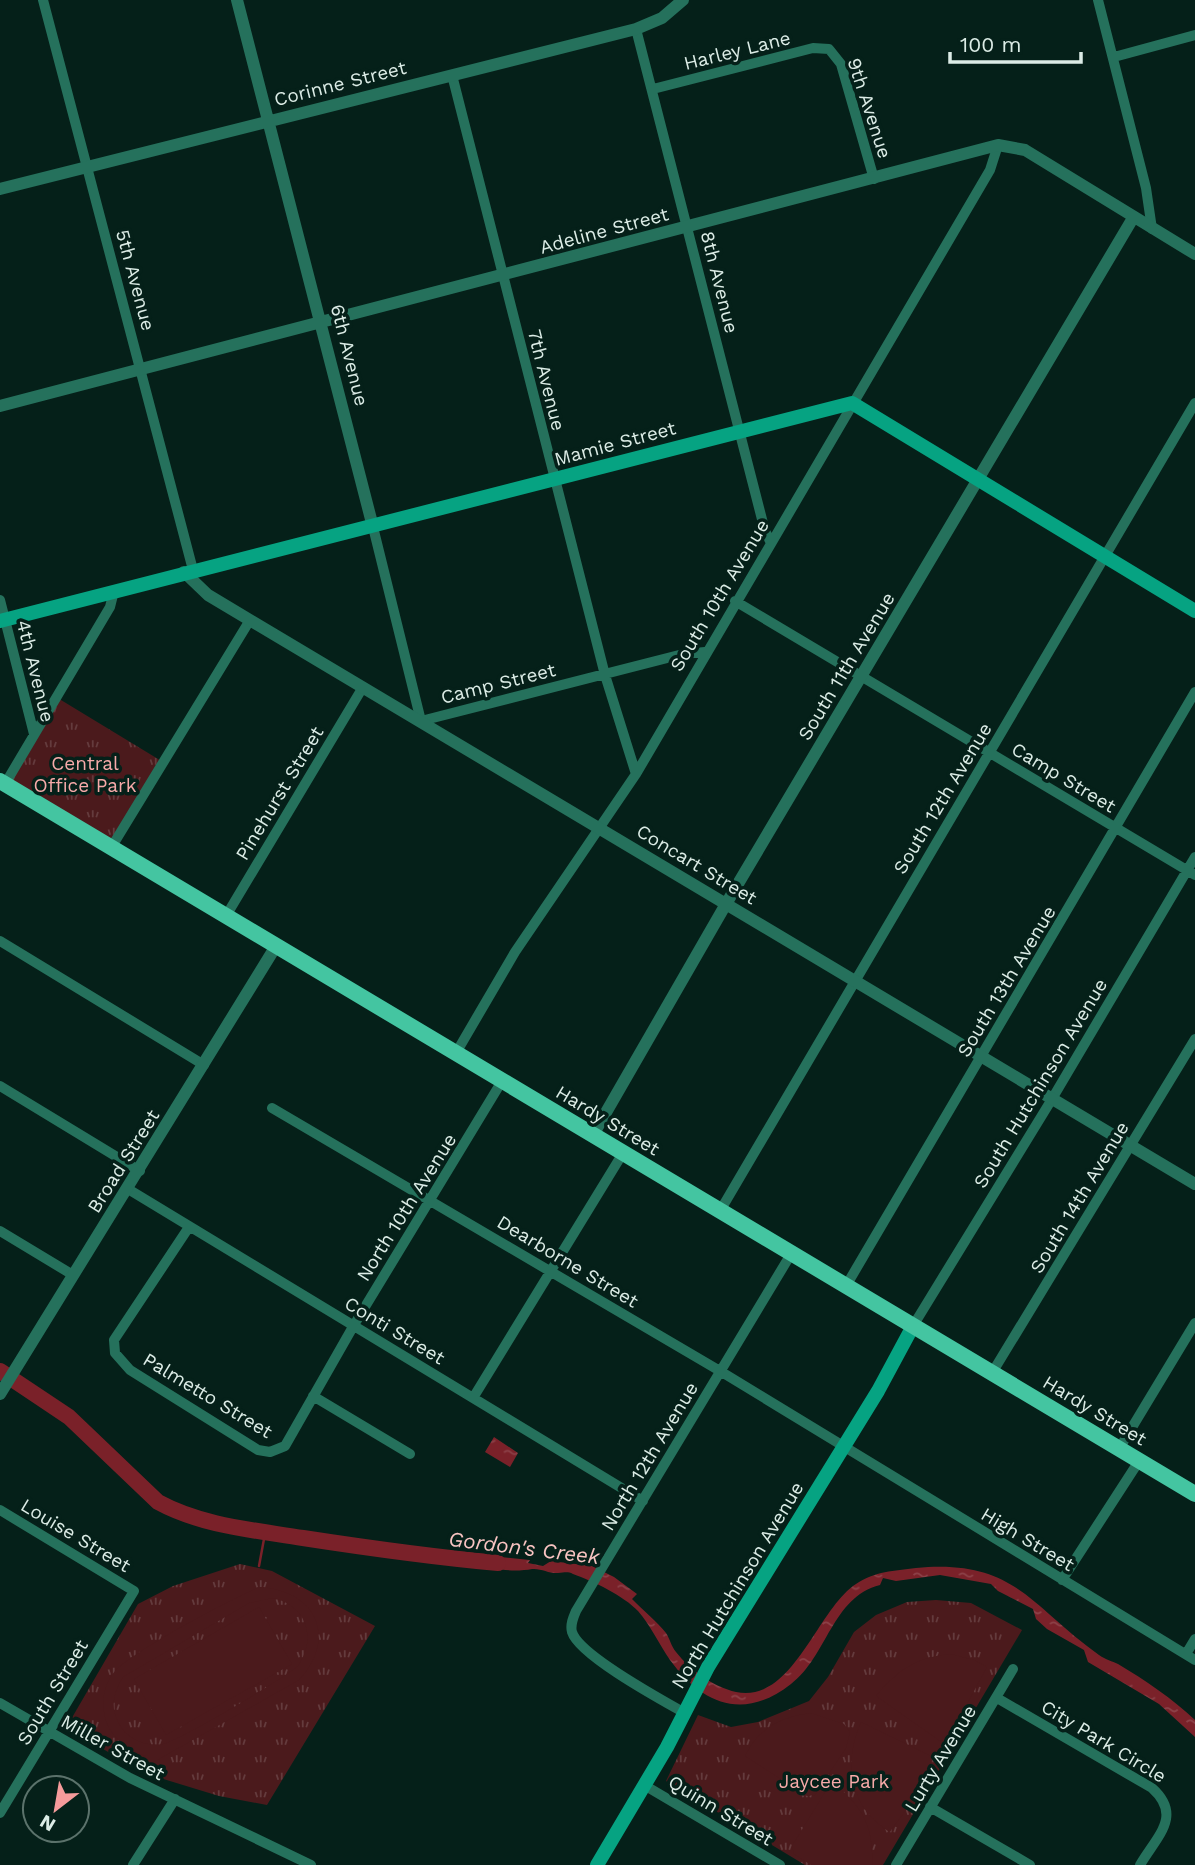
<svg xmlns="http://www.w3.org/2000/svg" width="1195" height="1865" viewBox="0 0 1195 1865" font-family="'Work Sans',sans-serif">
<defs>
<pattern id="park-tufts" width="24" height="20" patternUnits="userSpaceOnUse" patternTransform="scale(1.75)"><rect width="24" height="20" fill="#4b1a1c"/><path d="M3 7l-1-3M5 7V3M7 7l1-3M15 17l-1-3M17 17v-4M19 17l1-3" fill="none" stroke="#643b3d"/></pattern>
<pattern id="water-ripples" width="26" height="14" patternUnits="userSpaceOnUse" patternTransform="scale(1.75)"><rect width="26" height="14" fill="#7a2129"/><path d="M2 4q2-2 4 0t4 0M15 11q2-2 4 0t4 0" fill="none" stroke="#8c4148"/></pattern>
</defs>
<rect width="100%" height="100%" fill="#052019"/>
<path fill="url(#park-tufts)" d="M56,697L163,762L111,848L5,784Z
M240,1564L272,1571L375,1626L267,1805L219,1796L147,1774L66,1728L138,1604L173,1586Z
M936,1600L971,1603L1022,1630L883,1865H805L666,1781L698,1715L731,1727L758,1722L809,1701L828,1677L854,1632L876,1615L907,1602Z"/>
<path fill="#4b1a1c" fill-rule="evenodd" d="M260,1587C316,1591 338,1637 299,1680L145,1767L139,1759L146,1756C126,1749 110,1737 105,1717C101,1701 104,1684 115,1671C131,1652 234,1597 260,1587ZM273,1598C307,1606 317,1638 298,1666C283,1679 179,1741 163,1744C145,1747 126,1739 118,1722C110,1706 114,1692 123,1677L249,1603Z
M259,1607L292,1664L166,1735L134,1679Z
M951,1654L974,1660L987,1667L948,1739L940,1741L876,1696C898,1670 916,1657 951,1654Z
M811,1713L844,1724L850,1732L846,1748L815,1795L807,1796L745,1756C759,1728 780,1717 811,1713Z
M861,1722L931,1756C934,1777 902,1814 890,1832C849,1807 843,1764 861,1722Z
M831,1782C862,1804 874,1827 872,1865H811L794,1854L792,1846Z"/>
<path fill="url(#water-ripples)" d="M494,1437L518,1453L510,1467L485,1452Z
M482,1555L530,1560L528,1563L543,1566L551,1561L592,1566L614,1577L637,1594L632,1599C643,1610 657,1622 666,1633C670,1639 671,1646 676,1652C690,1670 714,1687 736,1692C793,1704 817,1609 856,1584C875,1571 894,1571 916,1568C1015,1559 1029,1605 1099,1655C1106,1660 1112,1661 1118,1664C1145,1680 1173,1699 1195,1720V1737L1159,1704L1088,1662L1084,1650L1047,1629L1036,1619L1033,1609L998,1591L991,1584L940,1575L896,1581L883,1578L880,1585C832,1597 827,1657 791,1684C744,1721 703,1705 670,1660C659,1644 651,1626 638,1611C624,1596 593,1581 573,1574C567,1571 564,1573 558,1573C550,1574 541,1568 532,1569C516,1572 492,1571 477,1561Z"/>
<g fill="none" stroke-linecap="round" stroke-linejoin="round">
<path stroke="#7a2129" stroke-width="2.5" d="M259,1566L264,1539L262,1531"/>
<path stroke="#7a2129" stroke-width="16" d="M0,1371L69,1417L158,1502C202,1526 254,1530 303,1538C368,1548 433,1557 498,1563"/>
<path stroke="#25715c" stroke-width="10" d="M43,0L193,570
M1098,0L1146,188L1152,229
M636,29L765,531L771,543
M1114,57L1195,35
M452,75L605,675L636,774
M653,89L813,48L829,49L841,64L874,179
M373,527L421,721L683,654L705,652
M0,600L34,734
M735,601L1195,875
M5,784L110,607L114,591
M111,848L250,620
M226,916L363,687
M0,941L204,1065
M456,1053L515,952L636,774L990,170L998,145
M0,1086L140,1171
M272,1108L720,1371L1195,1660
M128,1189L643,1501
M720,1211L1195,403
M189,1227L114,1340L115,1353L130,1370L258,1450L270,1452L285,1446L354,1325L502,1081
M0,1231L73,1275
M846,1286L1195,692
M913,1326L1052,1099L1195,857
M992,1373L1195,1039
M313,1396L410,1454
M473,1398L623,1153
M1119,1449L1195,1323
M0,1510L134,1591L0,1813
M1062,1580L1139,1461
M1186,1654L1195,1639
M997,1698L1152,1788C1183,1816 1157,1836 1140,1865
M0,1703L130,1778L311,1865
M683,1712C660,1699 579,1655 572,1632C570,1625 573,1618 576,1611L791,1254
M644,1785L780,1865
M930,1807L1030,1865
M133,1865L175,1799
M896,1865L1013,1669"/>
<path stroke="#25715c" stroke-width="12" d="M237,0L373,527
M0,189L636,29L662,18L683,0
M0,406L998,145L1025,150L1195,254
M184,572L208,595L1195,1184
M593,1135L726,904L1133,218
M0,1394L276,946"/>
<path stroke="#06a382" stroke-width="14" d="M0,621L852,403L1195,611
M597,1865L667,1747L708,1667L878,1391L913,1326"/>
<path stroke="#44c5a1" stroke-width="16" d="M0,781L1195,1494"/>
</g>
<g text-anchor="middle" stroke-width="7" stroke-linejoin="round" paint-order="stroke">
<g font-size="19" fill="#dcece6" stroke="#052019">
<text transform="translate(737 50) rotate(-14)" y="7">Harley Lane</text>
<text transform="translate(340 83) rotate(-14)" y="7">Corinne Street</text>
<text transform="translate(870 108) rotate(72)" y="7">9th Avenue</text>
<text transform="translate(604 230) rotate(-15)" y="7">Adeline Street</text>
<text transform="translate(136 280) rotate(75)" y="7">5th Avenue</text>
<text transform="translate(720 282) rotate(76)" y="7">8th Avenue</text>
<text transform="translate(350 355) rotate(76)" y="7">6th Avenue</text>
<text transform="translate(547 380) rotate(76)" y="7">7th Avenue</text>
<text transform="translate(615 443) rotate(-15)" y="7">Mamie Street</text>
<text transform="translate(719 595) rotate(-59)" y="7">South 10th Avenue</text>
<text transform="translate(846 666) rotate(-59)" y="7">South 11th Avenue</text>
<text transform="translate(36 671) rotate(76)" y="7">4th Avenue</text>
<text transform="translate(498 683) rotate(-14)" y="7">Camp Street</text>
<text transform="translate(1064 777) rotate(31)" y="7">Camp Street</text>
<text transform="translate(279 793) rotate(-59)" y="7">Pinehurst Street</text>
<text transform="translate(942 798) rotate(-59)" y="7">South 12th Avenue</text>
<text transform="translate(697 864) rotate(31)" y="7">Concart Street</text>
<text transform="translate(1006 981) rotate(-59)" y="7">South 13th Avenue</text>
<text transform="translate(1040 1083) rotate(-59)" y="7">South Hutchinson Avenue</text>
<text transform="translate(608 1120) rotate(31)" y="7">Hardy Street</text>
<text transform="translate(123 1161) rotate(-58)" y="7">Broad Street</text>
<text transform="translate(1079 1197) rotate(-59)" y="7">South 14th Avenue</text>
<text transform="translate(406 1207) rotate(-58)" y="7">North 10th Avenue</text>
<text transform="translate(568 1261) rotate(31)" y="7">Dearborne Street</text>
<text transform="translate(395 1330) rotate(31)" y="7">Conti Street</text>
<text transform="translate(208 1395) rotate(31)" y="7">Palmetto Street</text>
<text transform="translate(1095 1410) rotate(31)" y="7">Hardy Street</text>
<text transform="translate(649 1456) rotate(-59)" y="7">North 12th Avenue</text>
<text transform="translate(76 1535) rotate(31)" y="7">Louise Street</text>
<text transform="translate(1028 1539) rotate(31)" y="7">High Street</text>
<text transform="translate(737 1585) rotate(-59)" y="7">North Hutchinson Avenue</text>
<text transform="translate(52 1692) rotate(-59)" y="7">South Street</text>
<text transform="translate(1104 1741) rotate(31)" y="7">City Park Circle</text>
<text transform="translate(113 1747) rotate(29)" y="7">Miller Street</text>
<text transform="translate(940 1758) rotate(-59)" y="7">Lurty Avenue</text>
<text transform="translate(721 1810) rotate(31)" y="7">Quinn Street</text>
</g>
<g font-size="19" fill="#f7aaa9" stroke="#052019">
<text x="85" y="770">Central<tspan x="85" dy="22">Office Park</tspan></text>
<text x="834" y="1788">Jaycee Park</text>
</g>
<g font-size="21" font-style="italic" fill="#f9c4c2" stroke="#052019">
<text transform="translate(524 1548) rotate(7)" y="7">Gordon's Creek</text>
</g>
</g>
<g transform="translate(56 1809) rotate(211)"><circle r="33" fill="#052019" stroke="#5b726b" stroke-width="2"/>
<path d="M0-5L12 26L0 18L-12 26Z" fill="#f59b9b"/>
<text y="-10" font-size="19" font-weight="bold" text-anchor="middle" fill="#dcece6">N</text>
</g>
<path d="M950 52v10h131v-10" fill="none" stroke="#dcece6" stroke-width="3.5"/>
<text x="960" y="52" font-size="21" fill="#dcece6" stroke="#052019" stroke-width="5" paint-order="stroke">100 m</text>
</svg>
